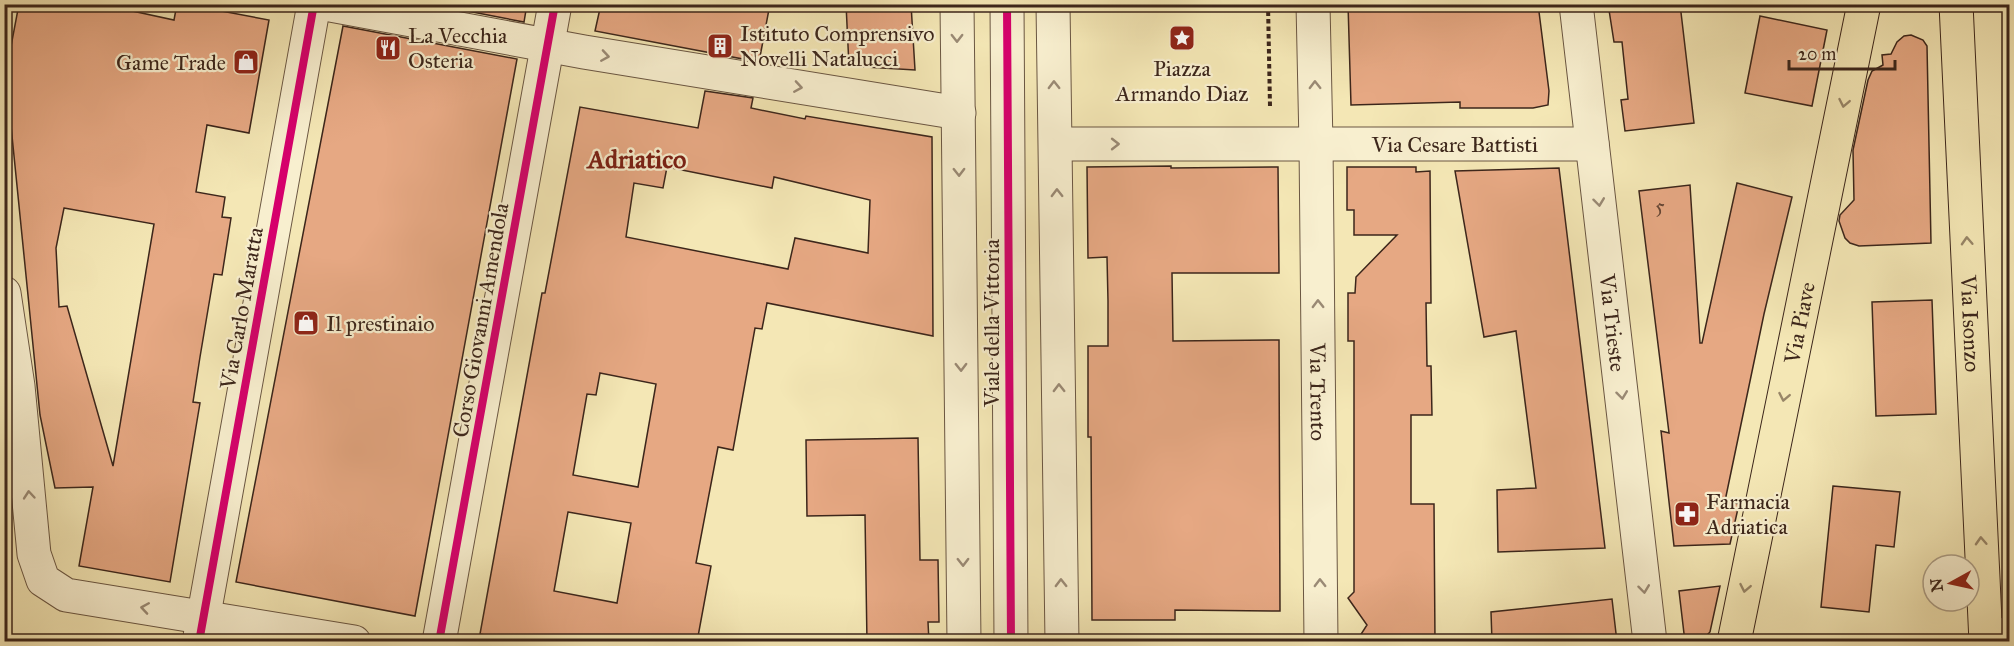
<svg xmlns="http://www.w3.org/2000/svg" width="2014" height="646" viewBox="0 0 2014 646" font-family="'IM FELL Great Primer',serif">
<rect width="100%" height="100%" fill="#f4e7b5"/>
<filter id="stains"><feTurbulence type="fractalNoise" baseFrequency=".00333" numOctaves="4"/><feColorMatrix values="0 0 0 0 .2 0 0 0 0 .09 0 0 0 0 .02 0 0 0 .5 -.17"/></filter>
<radialGradient id="worn" r=".72"><stop offset=".6" stop-color="#630" stop-opacity="0"/><stop offset="1" stop-color="#630" stop-opacity=".3"/></radialGradient>
<path fill="#e6a883" stroke="#3c261b" stroke-width="1.5" fill-rule="evenodd" d="M19,4H100L174,20L177,4H184L269,20L249,133L207,125L196,192L225,197L222,217L231,218L222,275L214,274L200,357L193,402L200,403L170,582L79,566L93,487L55,488L40,415L8,96L4,95V83ZM64,208L154,224L113,466L67,306L59,307L56,248Z
M431,4H527L524,22Z
M601,4H770L759,62L595,31Z
M846,4H911L915,70L849,66Z
M1348,4H1538L1549,91L1548,105L1533,108H1460V102L1351,105Z
M1657,4H1680L1694,123L1625,131L1621,100L1628,99L1622,42H1614L1609,10Z
M1760,16L1827,30L1812,106L1745,93Z
M343,26L517,59L415,616L236,582Z
M1911,35L1923,40L1927,46L1931,243L1859,246L1850,243L1845,238L1839,221L1840,215L1854,200L1853,150L1868,80L1872,71L1883,65L1882,55L1891,54L1897,42L1904,36Z
M705,91L753,98L751,108L805,119L806,116L932,137L933,336L767,303L762,329L755,328L733,450L718,447L696,563L711,566L697,642H519L480,634L542,293H545L580,107L698,128ZM667,167L772,188L774,177L870,200L868,253L795,238L788,269L626,237L634,183L663,188ZM600,373L656,384L638,487L573,475L587,394L596,395ZM568,512L631,523L617,603L554,591Z
M1171,166V168L1278,167L1279,273H1172L1173,341L1279,340L1280,611L1175,610V620H1092L1091,437H1088V346H1108V301L1107,257L1088,258L1087,167Z
M1347,167H1416V172L1430,171L1431,303H1426L1427,366H1431L1432,415H1411V504H1434L1435,642H1356L1367,625L1348,598L1354,592V341H1348V293H1355L1356,277L1397,235H1354V210H1347Z
M1559,168L1605,548L1498,552L1497,490L1536,488L1516,331L1484,337L1455,171Z
M1737,183L1792,197L1764,314L1725,501L1739,504L1730,544L1674,546L1661,431L1669,433L1639,191L1690,185L1700,343H1702Z
M1932,300L1936,414L1876,416L1872,302Z
M918,438L920,560H938L939,622H928L929,642H867L865,515L807,516L806,440Z
M1833,486L1900,492L1894,547L1876,545L1869,612L1821,607Z
M1720,586L1710,632L1700,642H1685L1679,591Z
M1612,599L1617,642H1492L1491,612Z"/>
<g fill="none" stroke-linecap="round" stroke-linejoin="round">
<g stroke="#6a5642" stroke-width="35">
<g id="minor">
<path d="M325,4L584,52L959,113"/>
<path d="M957,4L964,642"/>
<path d="M1007,4L1011,642"/>
<path d="M1053,4L1062,642"/>
<path id="s1" d="M1313,4L1316,144L1321,642"/>
<path id="s2" d="M1576,4L1650,642"/>
<path id="s3" d="M1056,144H1592"/>
<path d="M4,293L18,386L34,554L43,580L66,595L354,642"/>
<path d="M1986,636L2010,634"/>
<path d="M199,642L314,4"/>
<path d="M439,642L555,4"/>
</g>
</g>
<g stroke="#3c261b" stroke-width="35">
<g id="major">
<path id="s4" d="M1956,4L1986,642"/>
<path id="s5" d="M1734,642L1864,4"/>
</g>
</g>
<path stroke="#3c261b" stroke-width="4" stroke-dasharray="4.5 3" stroke-linecap="butt" d="M1268,4L1270,106"/>
<use href="#minor" stroke="#f8efcf" stroke-width="33"/>
<use href="#major" stroke="#f4e7b5" stroke-width="33"/>
<g stroke="#f8efcf" stroke-width="11">
<path id="cycleway" d="M1007,4L1011,642
M199,642L314,4
M439,642L555,4"/>
</g>
<use href="#cycleway" stroke="#d6006c" stroke-width="8"/>
</g>
<defs><path id="oneway-chevron" d="M-2-3.5L2.5 0L-2 3.5" fill="none" stroke-width="1.6" stroke-linecap="round" stroke-linejoin="round" transform="scale(1.5)"/></defs>
<g stroke="#9a8a75">
<use href="#oneway-chevron" transform="translate(957 38) rotate(90)"/>
<use href="#oneway-chevron" transform="translate(605 56) rotate(9)"/>
<use href="#oneway-chevron" transform="translate(1054 85) rotate(-91)"/>
<use href="#oneway-chevron" transform="translate(1315 85) rotate(-91)"/>
<use href="#oneway-chevron" transform="translate(798 87) rotate(9)"/>
<use href="#oneway-chevron" transform="translate(1115 144)"/>
<use href="#oneway-chevron" transform="translate(959 172) rotate(89)"/>
<use href="#oneway-chevron" transform="translate(1057 193) rotate(-91)"/>
<use href="#oneway-chevron" transform="translate(1599 202) rotate(83)"/>
<use href="#oneway-chevron" transform="translate(1318 304) rotate(-91)"/>
<use href="#oneway-chevron" transform="translate(961 367) rotate(89)"/>
<use href="#oneway-chevron" transform="translate(1059 388) rotate(-91)"/>
<use href="#oneway-chevron" transform="translate(1622 395) rotate(83)"/>
<use href="#oneway-chevron" transform="translate(29 495) rotate(-95)"/>
<use href="#oneway-chevron" transform="translate(963 562) rotate(89)"/>
<use href="#oneway-chevron" transform="translate(1061 583) rotate(-91)"/>
<use href="#oneway-chevron" transform="translate(1320 583) rotate(-91)"/>
<use href="#oneway-chevron" transform="translate(1644 589) rotate(83)"/>
<use href="#oneway-chevron" transform="translate(145 608) rotate(-171)"/>
</g>
<g stroke="#988668">
<use href="#oneway-chevron" transform="translate(1844 103) rotate(101)"/>
<use href="#oneway-chevron" transform="translate(1967 241) rotate(-93)"/>
<use href="#oneway-chevron" transform="translate(1784 397) rotate(101)"/>
<use href="#oneway-chevron" transform="translate(1981 541) rotate(-93)"/>
<use href="#oneway-chevron" transform="translate(1745 588) rotate(101)"/>
</g>
<defs>
<g id="sight-square" transform="scale(1.35)"><rect x="-9" y="-9" width="18" height="18" rx="4" fill="#8f2418" stroke="#f8efcf"/><path d="M0-6L1.8-2.2L6-1.7L2.9 1.2L3.7 5.4L0 3.3L-3.7 5.4L-2.9 1.2L-6-1.7L-1.8-2.2Z" fill="#fff"/></g>
<g id="building-square" transform="scale(1.35)"><rect x="-9" y="-9" width="18" height="18" rx="4" fill="#8f2418" stroke="#f8efcf"/><path d="M-4-6H4V6H1V3H-1V6H-4ZM-2.5-4.3h1.7v1.8h-1.7ZM.8-4.3h1.7v1.8H.8ZM-2.5-1h1.7V.8h-1.7ZM.8-1h1.7V.8H.8Z" fill="#fff"/></g>
<g id="restaurant-square" transform="scale(1.35)"><rect x="-9" y="-9" width="18" height="18" rx="4" fill="#8f2418" stroke="#f8efcf"/><path d="M-5-6h1v4h1v-4h1v4h1v-4h1v5L-1.5 .5V6h-2V.5L-5-1ZM5-6V6H3V1.5H1.5Q1.5-4 5-6Z" fill="#fff"/></g>
<g id="shop-square" transform="scale(1.35)"><rect x="-9" y="-9" width="18" height="18" rx="4" fill="#8f2418" stroke="#f8efcf"/><path d="M-5-2.5h2.3a2.7 3.5 0 0 1 5.4 0H5L5.5 6h-11ZM-1.5-2.5h3a1.5 2.3 0 0 0-3 0Z" fill="#fff"/></g>
<g id="pharmacy-square" transform="scale(1.35)"><rect x="-9" y="-9" width="18" height="18" rx="4" fill="#8f2418" stroke="#f8efcf"/><path d="M-2-6h4v4h4v4h-4v4h-4v-4h-4v-4h4Z" fill="#fff"/></g>
</defs>
<g fill-rule="evenodd">
<use href="#sight-square" x="1182" y="38"/>
<use href="#building-square" x="720" y="46"/>
<use href="#restaurant-square" x="388" y="48"/>
<use href="#shop-square" x="246" y="62"/>
<use href="#shop-square" x="306" y="323"/>
<use href="#pharmacy-square" x="1687" y="514"/>
</g>
<g text-anchor="middle" stroke-width="4.5" stroke-linejoin="round" paint-order="stroke">
<g font-size="20" fill="#664635">
<text x="1660" y="213">5</text>
</g>
<g font-size="22" fill="#3c261b" stroke="#f8efcf" text-anchor="start">
<text x="740" y="41">Istituto Comprensivo<tspan x="740" dy="25">Novelli Natalucci</tspan></text>
<text x="408" y="43">La Vecchia<tspan x="408" dy="25">Osteria</tspan></text>
<text x="226" y="70" text-anchor="end">Game Trade</text>
<text x="1182" y="76" text-anchor="middle">Piazza<tspan x="1182" dy="25">Armando Diaz</tspan></text>
<text x="326" y="331">Il prestinaio</text>
<text x="1706" y="509">Farmacia<tspan x="1706" dy="25">Adriatica</tspan></text>
</g>
<g font-size="22" fill="#3c261b" stroke="#f8efcf">
<text dy="8" stroke="none"><textPath href="#s3" startOffset="399">Via Cesare Battisti</textPath></text>
<text transform="translate(241 308) rotate(-80)" y="8">Via Carlo Maratta</text>
<text transform="translate(480 320) rotate(-80)" y="8">Corso Giovanni Amendola</text>
<text transform="translate(991 323) rotate(-90)" y="8">Viale della Vittoria</text>
<text dy="8" stroke="none"><textPath href="#s2" startOffset="321">Via Trieste</textPath></text>
<text dy="8" stroke="none"><textPath href="#s5" startOffset="326">Via Piave</textPath></text>
<text dy="8" stroke="none"><textPath href="#s4" startOffset="320">Via Isonzo</textPath></text>
<text dy="8" stroke="none"><textPath href="#s1" startOffset="388">Via Trento</textPath></text>
</g>
<g font-size="26" font-weight="bold" fill="#7a1f14" stroke="#f8efcf">
<text x="637" y="168">Adriatico</text>
</g>
</g>
<rect width="2014" height="646" fill="none" stroke="#f4e7b5" stroke-width="24"/>
<rect x="6" y="6" width="2002" height="634" fill="none" stroke="#3c261b" stroke-width="3"/>
<rect x="12" y="12" width="1990" height="622" fill="none" stroke="#3c261b" stroke-width="1.5"/>
<g transform="translate(1951 583) rotate(262)"><circle r="28" fill="#f8efcf" stroke="#ad9f87" stroke-width="1.5"/>
<path d="M0-4.5L10 22L0 15L-10 22Z" fill="#8f2418"/>
<text y="-9" font-size="16" font-weight="bold" text-anchor="middle" fill="#3c261b">N</text>
</g>
<path d="M1789 60v9h106v-9" fill="none" stroke="#3c261b" stroke-width="3"/>
<text x="1798" y="60" font-size="18" fill="#3c261b" stroke="#f8efcf" stroke-width="4.5" paint-order="stroke">20 m</text>
<rect width="100%" height="100%" filter="url(#stains)"/>
<rect width="100%" height="100%" fill="url(#worn)"/>
</svg>
